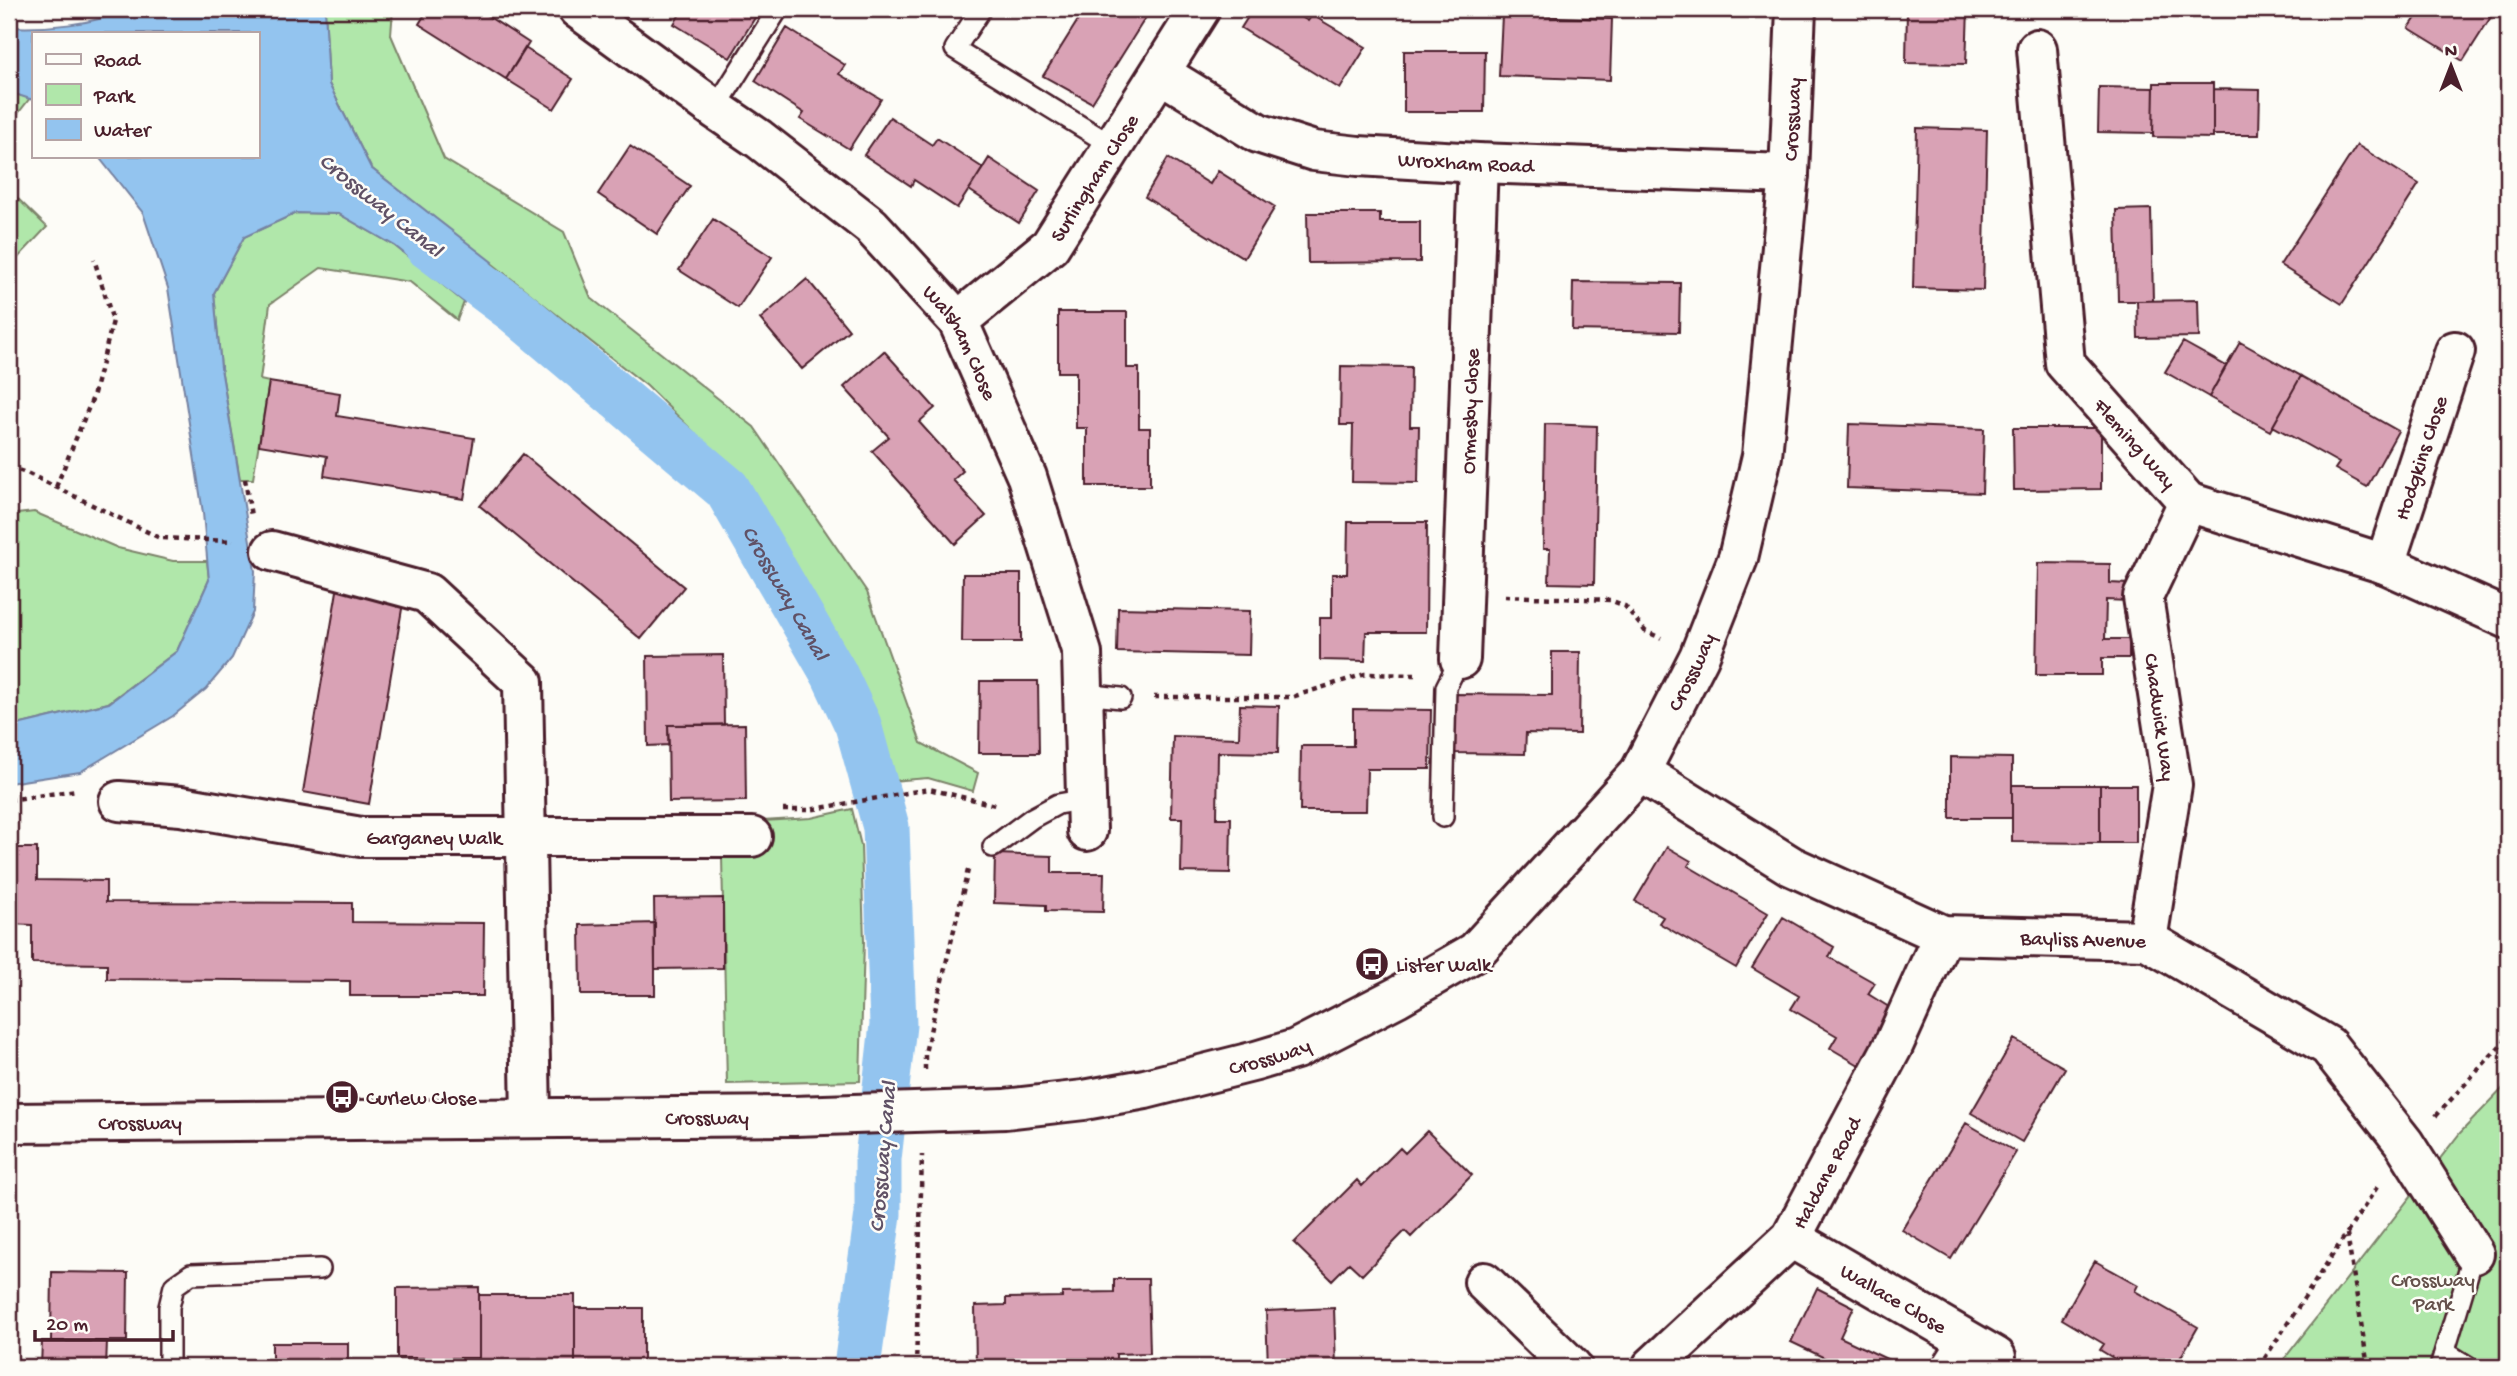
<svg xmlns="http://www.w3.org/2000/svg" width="2517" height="1376" viewBox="0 0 2517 1376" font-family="'Gochi Hand',sans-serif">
<rect width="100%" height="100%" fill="#fdfcf7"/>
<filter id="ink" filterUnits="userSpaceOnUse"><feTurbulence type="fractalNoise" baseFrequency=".0143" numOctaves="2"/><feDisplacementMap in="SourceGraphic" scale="14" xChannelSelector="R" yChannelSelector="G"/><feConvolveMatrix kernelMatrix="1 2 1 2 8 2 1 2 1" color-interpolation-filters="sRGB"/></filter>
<g filter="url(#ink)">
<path fill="#b0e7aa" stroke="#7d836a" stroke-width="2" d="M325,9H393L391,35L444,159L564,232L591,298L754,427L867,592L921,743L978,773L973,791L928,778L880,782L856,681L748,485L647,386L371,168L329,84Z
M9,92L30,98L9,125Z
M9,190L47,227L12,264L9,263Z
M296,213L339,214L395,246L464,302L457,320L410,282L321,268L270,304L260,380L269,382L253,479H240L221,368L214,293L244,237Z
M34,512L118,548L173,561H207L209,580L177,651L108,703L9,727V515Z
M852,809L861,846L864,941L860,1081L727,1084L722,857L760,856L763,821L811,818Z
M2508,1083V1367H2278L2460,1133Z"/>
<path fill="#93c4ef" stroke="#7682a1" stroke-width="2" d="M129,9H325L329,84L371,168L492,262L464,302L395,246L339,214L296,213L244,237L214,293L221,368L255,571L253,612L232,658L206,689L173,716L80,772L9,783V727L109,703L177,651L209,580L203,513L168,288L143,213L98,156H257V33H33V100L9,92V27C45,29 96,24 129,9Z"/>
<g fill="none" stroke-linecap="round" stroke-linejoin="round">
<path stroke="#93c4ef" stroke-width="47" id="s1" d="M427,245L517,312L727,489L834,674L858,725L886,827L893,1025L878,1159V1214L857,1367"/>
</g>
<path fill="#d9a2b5" stroke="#4a1f2b" stroke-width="2" d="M428,9H477L529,43L506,79L419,24Z
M683,9H745L756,16L730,58L674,24Z
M1085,9H1151L1092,103L1043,76Z
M1253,9H1288L1308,21L1312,15L1366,47L1340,89L1241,28Z
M1646,9H1685V12L1646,11Z
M1907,9H1968L1966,64L1906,63Z
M2422,9H2496L2463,61L2409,28Z
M1502,15L1612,19L1610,80L1499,76Z
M787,28L845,65L839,74L881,99L849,149L800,119L804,113L755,81Z
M525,48L573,79L554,109L506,79Z
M1404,51H1485L1484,112H1404Z
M2154,83H2213V138L2153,137Z
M2099,87L2154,88L2153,133L2098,132Z
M2213,89L2260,90L2259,135H2213Z
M890,117L932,145L937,138L983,168L957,208L914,180L911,186L864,155Z
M1917,128L1987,130L1983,290L1913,288Z
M2357,145L2419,184L2342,304L2280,265Z
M630,146L690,186L657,234L598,194Z
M989,158L1039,191L1019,223L969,190Z
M1168,158L1210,184L1218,171L1275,207L1244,258L1145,197Z
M2151,209L2153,301H2118L2116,210Z
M1307,213H1380V222H1420V262L1308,263Z
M713,219L772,257L738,308L679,270Z
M807,279L849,330L802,369L760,319Z
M1573,282L1680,283L1679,332L1572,330Z
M2198,300L2199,337L2138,338L2137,301Z
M1058,312H1127V368H1139V428H1150V486H1087V428H1076V372H1058Z
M2183,342L2226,366L2209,397L2165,372Z
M2240,342L2301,376L2270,431L2209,397Z
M884,351L935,408L919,422L963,471L953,480L986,516L955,544L872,451L889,437L844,387Z
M1341,366L1411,367L1410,426H1419L1418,483L1352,482L1353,425H1340Z
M2301,376L2398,431L2367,487L2335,469L2339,463L2273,426Z
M269,382L340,393L337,416L474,438L464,499L324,476L327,456L259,445Z
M1545,424L1597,426L1594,584L1549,583L1550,549H1543Z
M1849,424L1984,429L1982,493L1847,488Z
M2013,428H2101V489L2014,490Z
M523,454L684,587L641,639L480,506Z
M1348,522H1427L1426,632H1366L1365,661L1320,660V618H1332V574H1347Z
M2038,563L2110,564V583L2128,584V601L2106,600L2105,639H2129V658H2102V675H2036Z
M963,574H1021V642H962Z
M338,585L404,597L369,804L303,792Z
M1118,608L1250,611L1249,655L1117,652Z
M1552,652H1580L1579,734L1526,733L1525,754L1454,753V694L1552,695Z
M723,655L724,725H668L669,745L648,746L647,656Z
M980,681H1038L1039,753H979Z
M1240,705L1279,706L1278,753L1218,752L1217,818H1231L1230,873L1181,872L1182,818H1171L1173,736L1239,738Z
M1353,709L1431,710L1430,769H1367L1366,811H1300L1301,746H1353Z
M745,724L746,801L669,802L668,725Z
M1950,757L2012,758V818H1950Z
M2012,785H2100V843L2012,842Z
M2100,785H2136V843H2100Z
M1667,847L1691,861L1688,866L1768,913L1736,968L1659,923L1663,917L1635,901Z
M9,848H37V880L106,881V902L352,903V922L484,923L483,996H350V981L107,979V964L32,963V925L9,924Z
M995,854L1052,856V873H1104L1103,912L1046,911V905L994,903Z
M723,898V968L655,969L654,899Z
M1783,917L1834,947L1829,957L1875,983L1868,994L1897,1012L1864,1068L1830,1048L1837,1036L1791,1009L1799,996L1752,968Z
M655,923V995H581L580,925Z
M2014,1039L2065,1068L2022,1142L1971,1113Z
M1966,1123L2016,1152L1951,1259L1902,1230Z
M1427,1131L1472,1175L1411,1237L1405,1231L1362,1275L1349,1263L1332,1280L1294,1243L1357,1180L1362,1186L1400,1148L1405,1153Z
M2095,1261L2138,1285L2135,1291L2198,1327L2175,1367H2128L2100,1350L2104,1344L2062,1319Z
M52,1272L128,1273L127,1341H51Z
M1114,1279H1148L1150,1353L1116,1354V1360H1063V1364L976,1367L975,1306L1006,1305V1298L1062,1297V1293L1114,1292Z
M479,1287V1358H397V1288Z
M1817,1288L1854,1307L1840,1337L1889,1360L1885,1367H1827L1823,1366L1827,1359L1791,1342Z
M479,1295H575V1366H479Z
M575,1308H643V1367H575Z
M1334,1308L1336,1367H1268L1266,1311Z
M42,1341H107L106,1367H41Z
M272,1343H348V1367H272Z"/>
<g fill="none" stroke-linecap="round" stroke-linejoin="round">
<g stroke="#4a1f2b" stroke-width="24">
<path id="service" d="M981,9L955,49L1113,146
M715,109L778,9
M1084,694L1121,698
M1443,817L1446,687L1460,659
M993,847L1032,818L1058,804L1087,799
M2445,1352L2469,1367
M169,1367V1307L174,1286L191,1274L320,1269
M1941,1367L1961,1336
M2440,1367L2474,1254"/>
</g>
<g stroke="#4a1f2b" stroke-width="44">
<g id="minor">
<path id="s2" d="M578,9L715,109L759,139L871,226L958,321L1027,477L1082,653L1087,831"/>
<path id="s3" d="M2037,49L2065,363L2188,502L2385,564L2508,619"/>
<path id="s4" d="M1160,73L1258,133L1314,151L1358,156L1478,163L1789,174"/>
<path id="s5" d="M958,321L1050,246L1200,9"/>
<path d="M272,551L427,593L523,682L531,1118"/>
<path id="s6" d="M2385,564L2455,351"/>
<path id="s7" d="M1460,659L1478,163"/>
<path id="s8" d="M1640,772L1791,866L1943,935L2147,940L2328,1046L2404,1143L2474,1254"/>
<path id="s9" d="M119,801L181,806L361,837H752"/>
<path d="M2147,940L2172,785L2143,597L2188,502"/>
<path id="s10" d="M1791,1238L1996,1357"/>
<path d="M1484,1282L1572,1367"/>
<path id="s11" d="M1652,1367L1791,1238L1893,1046L1943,935"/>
</g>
</g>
<g stroke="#4a1f2b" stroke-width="44">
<g id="tertiary">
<path id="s12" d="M1005,1109L1084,1100L1145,1089L1256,1061L1296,1049L1397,997L1475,952L1640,772L1699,657L1738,558L1762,456L1789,174L1796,9"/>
<path id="s13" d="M9,1123L794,1116"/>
</g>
</g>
<path stroke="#4a1f2b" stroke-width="4.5" stroke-dasharray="5 5" stroke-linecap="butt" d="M9,467L29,474L160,538L233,541
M245,479L251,516
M56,487L93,397L113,321L94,259
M1505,596L1610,600L1625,606L1645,631L1661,638
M1154,697H1292L1365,674L1415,675
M9,800L77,790
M783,810H809L929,789L995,805
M925,1070V1053L968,870
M2436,1116L2508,1037
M2347,1234L2368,1367
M916,1367L922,1155
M2259,1367L2379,1184"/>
<use href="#service" stroke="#fdfcf7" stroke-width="19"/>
<use href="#minor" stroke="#fdfcf7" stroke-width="38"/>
<use href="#tertiary" stroke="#fdfcf7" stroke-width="38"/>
<g stroke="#4a1f2b" stroke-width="44" stroke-linecap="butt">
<path id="tertiary-bridge" d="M794,1116L1005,1109"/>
</g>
<use href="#tertiary-bridge" stroke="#fdfcf7" stroke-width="38"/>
</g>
</g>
<defs>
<g id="bus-disc" transform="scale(1.75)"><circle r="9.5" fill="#4a1f2b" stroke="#fdfcf7"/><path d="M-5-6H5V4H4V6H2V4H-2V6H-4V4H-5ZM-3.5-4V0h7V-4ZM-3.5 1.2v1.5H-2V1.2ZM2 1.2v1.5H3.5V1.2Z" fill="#fff"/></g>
</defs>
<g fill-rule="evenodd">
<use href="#bus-disc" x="1372" y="964"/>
<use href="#bus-disc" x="342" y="1097"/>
</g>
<g text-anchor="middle" stroke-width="5" stroke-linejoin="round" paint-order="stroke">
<g font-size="21" fill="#4a1f2b" stroke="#fdfcf7">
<text dy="7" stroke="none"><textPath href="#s12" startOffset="1424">Crossway</textPath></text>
<text dy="7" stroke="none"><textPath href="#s4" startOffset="326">Wroxham Road</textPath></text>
<text dy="7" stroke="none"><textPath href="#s5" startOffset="200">Surlingham Close</textPath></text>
<text dy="7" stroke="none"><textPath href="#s2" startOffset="513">Walsham Close</textPath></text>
<text dy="7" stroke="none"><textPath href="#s7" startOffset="248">Ormesby Close</textPath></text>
<text dy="7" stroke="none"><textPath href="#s3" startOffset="422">Fleming Way</textPath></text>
<text dy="7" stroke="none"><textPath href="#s6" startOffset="112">Hodgkins Close</textPath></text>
<text dy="7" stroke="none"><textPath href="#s12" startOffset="858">Crossway</textPath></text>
<text transform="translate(2161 717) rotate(82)" y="7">Chadwick Way</text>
<text dy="7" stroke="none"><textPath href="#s9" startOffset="318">Garganey Walk</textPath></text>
<text dy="7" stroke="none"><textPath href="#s8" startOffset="485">Bayliss Avenue</textPath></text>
<text dy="7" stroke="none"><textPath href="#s12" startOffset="270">Crossway</textPath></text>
<text dy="7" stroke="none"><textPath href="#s13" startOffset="698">Crossway</textPath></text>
<text dy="7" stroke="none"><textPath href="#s13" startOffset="131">Crossway</textPath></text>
<text dy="7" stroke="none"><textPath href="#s11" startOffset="264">Haldane Road</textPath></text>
<text dy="7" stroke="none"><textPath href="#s10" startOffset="119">Wallace Close</textPath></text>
</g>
<g font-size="21" fill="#4a1f2b" stroke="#fdfcf7" text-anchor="start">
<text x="1396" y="971">Lister Walk</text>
<text x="366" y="1104">Curlew Close</text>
</g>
<g font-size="21" fill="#64514b" stroke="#fdfcf7">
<text x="2433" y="1286">Crossway<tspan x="2433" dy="24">Park</tspan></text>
</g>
<g font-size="23" font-style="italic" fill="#605166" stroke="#fdfcf7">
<text transform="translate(382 204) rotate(39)" y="8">Crossway Canal</text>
<text dy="8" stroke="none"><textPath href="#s1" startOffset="506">Crossway Canal</textPath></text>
<text transform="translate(881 1157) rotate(-85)" y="8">Crossway Canal</text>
</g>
</g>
<rect width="2517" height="1376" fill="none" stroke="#fdfcf7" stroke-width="35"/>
<rect x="18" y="18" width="2482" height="1341" fill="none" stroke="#4a1f2b" stroke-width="2.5" filter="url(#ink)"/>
<rect x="32" y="32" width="228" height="126" fill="#fdfcf7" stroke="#b5a4a5" stroke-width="2"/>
<rect x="46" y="54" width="35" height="10" fill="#fdfcf7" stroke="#b5a4a5" stroke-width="2"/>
<text x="94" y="66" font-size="21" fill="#4a1f2b">Road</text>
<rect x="46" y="84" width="35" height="21" fill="#b0e7aa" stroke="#b5a4a5" stroke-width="2"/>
<text x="94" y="102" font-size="21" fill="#4a1f2b">Park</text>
<rect x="46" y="119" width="35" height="21" fill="#93c4ef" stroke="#b5a4a5" stroke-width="2"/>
<text x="94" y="136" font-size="21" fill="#4a1f2b">Water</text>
<g transform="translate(2451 66)" stroke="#fdfcf7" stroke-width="5" paint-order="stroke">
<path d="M0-5L12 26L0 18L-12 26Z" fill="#4a1f2b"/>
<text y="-10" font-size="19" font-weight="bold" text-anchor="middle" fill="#4a1f2b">N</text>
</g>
<path d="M35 1330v10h138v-10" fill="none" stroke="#4a1f2b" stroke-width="3.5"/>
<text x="46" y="1330" font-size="21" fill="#4a1f2b" stroke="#fdfcf7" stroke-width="5" paint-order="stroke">20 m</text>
</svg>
